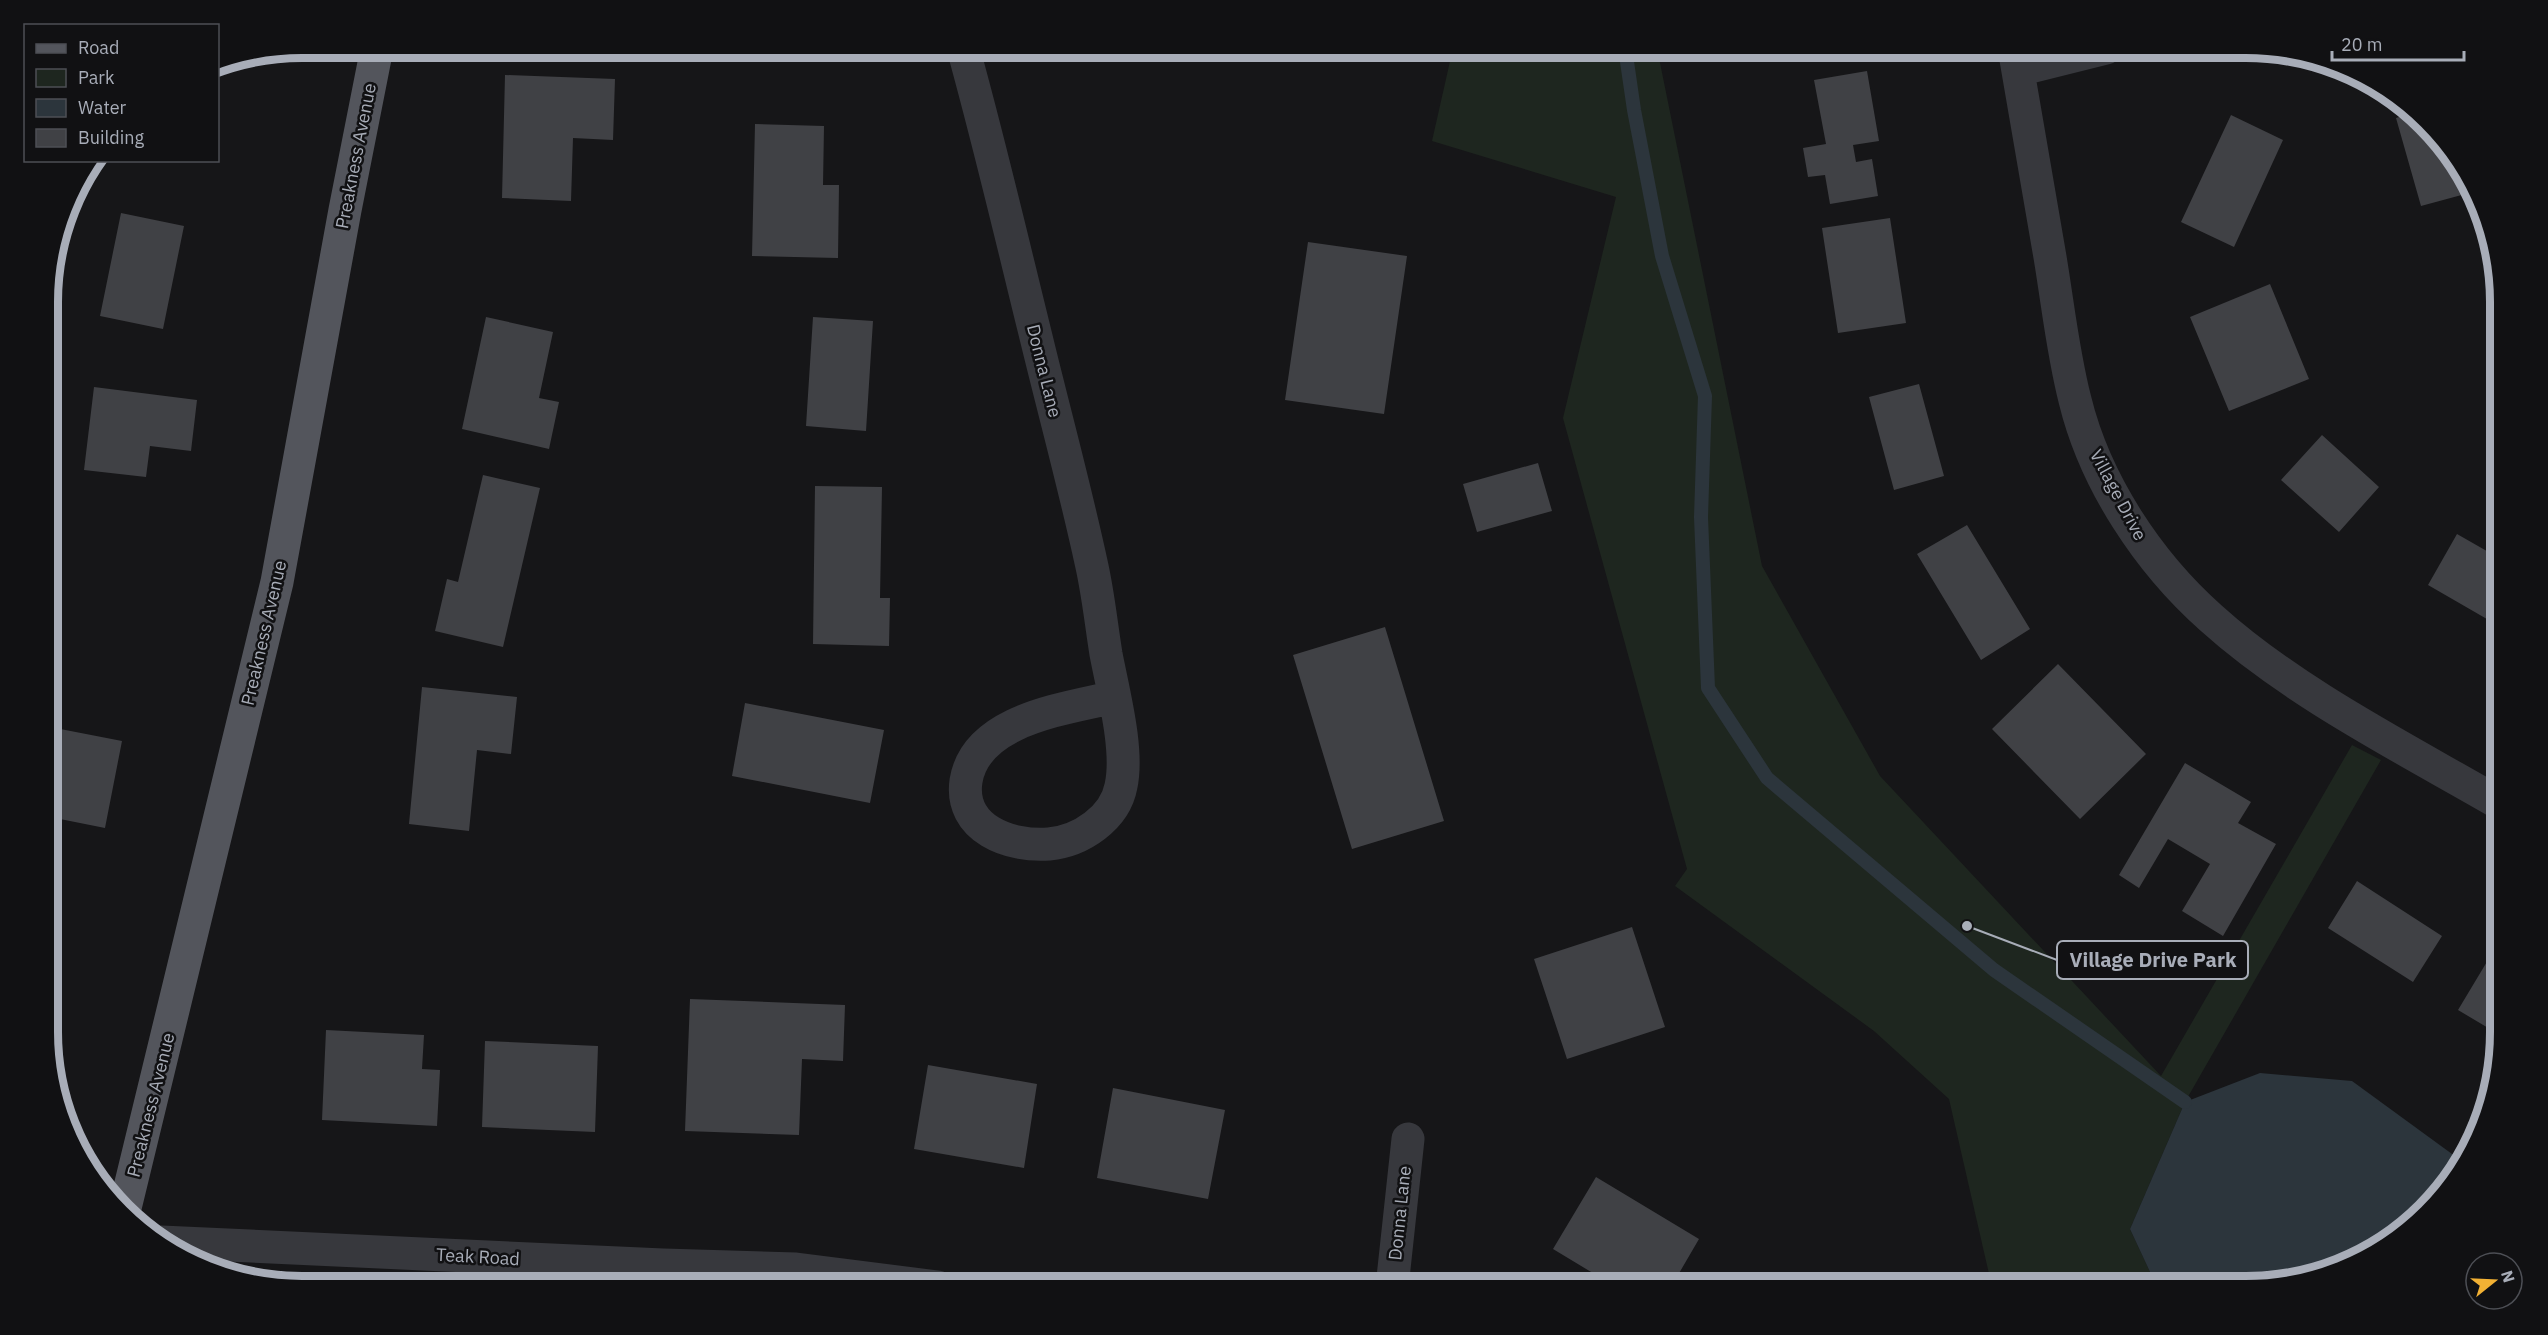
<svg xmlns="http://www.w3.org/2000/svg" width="2548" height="1335" viewBox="0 0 2548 1335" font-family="'IBM Plex Sans',sans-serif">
<rect width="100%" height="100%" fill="#161618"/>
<path fill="#1e261f" d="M1453,48H1657L1762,566L1880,776L2161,1076L2352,745L2381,760L2185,1102L2130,1229L2157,1287H1992L1949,1099L1874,1031L1675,886L1687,869L1563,418L1616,197L1432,141Z"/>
<path fill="#2c353c" d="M2260,1073L2352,1081L2463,1162L2437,1201L2387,1244L2327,1274L2262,1286L2157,1287L2130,1229L2185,1102Z"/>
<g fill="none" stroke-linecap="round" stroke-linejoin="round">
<path stroke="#2c353c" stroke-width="14" d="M1625,48L1634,110L1662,256L1705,396L1701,517L1708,688L1767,778L1994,970L2185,1102"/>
</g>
<path fill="#404145" d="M1867,71L1879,141L1853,145L1856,162L1872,159L1878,196L1830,204L1825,175L1808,177L1803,148L1826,144L1814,80Z
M505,75L615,79L613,140L573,138L571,201L502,198Z
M2415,112L2457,161L2469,193L2421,206L2396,118Z
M2231,115L2283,140L2234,247L2181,222Z
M755,124L824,126L823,185H839L838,258L752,256Z
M121,213L184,226L163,329L100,316Z
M1890,218L1906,323L1838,333L1822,228Z
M1308,242L1407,256L1384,414L1285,400Z
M2270,284L2309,379L2229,411L2190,317Z
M486,317L553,332L539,398L559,402L549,449L462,429Z
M813,317L873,321L866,431L806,426Z
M1919,384L1944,476L1894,490L1869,397Z
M94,387L197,400L191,451L150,446L146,477L84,470Z
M2322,435L2379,487L2339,532L2281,480Z
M1538,463L1552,511L1477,532L1463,484Z
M483,475L540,488L503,647L435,631L447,579L458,582Z
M815,486L882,487L880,598H890L889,646L813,644Z
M1967,525L2030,629L1981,660L1917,554Z
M2457,534L2499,558V626L2428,585Z
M1385,627L1444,821L1352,849L1293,655Z
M2058,664L2146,754L2080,819L1992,729Z
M422,687L517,697L511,754L477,750L469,831L409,824Z
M745,703L884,730L870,803L732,776Z
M50,727L122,741L105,828L50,817Z
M2185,763L2251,802L2238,823L2276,844L2223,936L2182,911L2210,864L2168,839L2139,888L2119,875Z
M2357,881L2442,936L2413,982L2328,928Z
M1632,927L1665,1027L1567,1059L1534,959Z
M2488,960L2500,967V1035L2458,1010Z
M690,999L845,1005L843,1061L802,1059L799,1135L685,1131Z
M326,1030L424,1035L422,1069L440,1070L437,1126L322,1120Z
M485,1041L598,1046L595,1132L482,1127Z
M928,1065L1037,1084L1024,1168L914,1149Z
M1113,1088L1225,1110L1208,1199L1097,1178Z
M1596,1177L1699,1239L1671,1287H1616L1553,1249Z
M1798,1278L1805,1287H1789Z"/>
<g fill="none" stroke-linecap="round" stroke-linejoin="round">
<path stroke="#37383d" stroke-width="33" d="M963,48C990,145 1013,244 1037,341C1055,415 1075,488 1091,562C1098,592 1101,623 1106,654C1113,691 1129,750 1121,786C1115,818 1081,841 1049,844C1010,847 959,829 966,781C976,719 1065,709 1114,697
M2014,48C2026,118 2038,188 2050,257C2058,305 2063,354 2075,400C2095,482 2148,562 2211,618C2293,692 2404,748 2499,803
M2018,70L2106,48
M161,1242L663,1265L796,1269L938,1287
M1392,1287L1408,1139"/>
<path stroke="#53555c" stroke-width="33" d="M124,1212L277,582L345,210L377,48"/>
</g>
<g text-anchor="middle" stroke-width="5" stroke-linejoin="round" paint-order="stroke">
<g font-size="18" fill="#a8adb8" stroke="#111113">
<text transform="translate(356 156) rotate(-79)" y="6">Preakness Avenue</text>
<text transform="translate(1044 371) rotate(76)" y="6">Donna Lane</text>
<text transform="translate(2118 495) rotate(62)" y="6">Village Drive</text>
<text transform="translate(264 633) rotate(-77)" y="6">Preakness Avenue</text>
<text transform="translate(151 1105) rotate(-76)" y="6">Preakness Avenue</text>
<text transform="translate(1400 1213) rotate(-84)" y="6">Donna Lane</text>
<text transform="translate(478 1257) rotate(3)" y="6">Teak Road</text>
</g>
</g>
<path d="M0 0H2548V1335H0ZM302 58H2246A244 244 0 0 1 2490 302V1032A244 244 0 0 1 2246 1276H302A244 244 0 0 1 58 1032V302A244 244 0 0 1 302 58Z" fill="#111113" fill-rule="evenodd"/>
<path fill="none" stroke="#a8adb8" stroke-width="8" d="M302 58H2246A244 244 0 0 1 2490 302V1032A244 244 0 0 1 2246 1276H302A244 244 0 0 1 58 1032V302A244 244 0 0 1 302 58Z"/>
<path fill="none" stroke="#a8adb8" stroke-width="2" d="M1967 926L2057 960"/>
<circle fill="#a8adb8" stroke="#111113" stroke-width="2" cx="1967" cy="926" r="6"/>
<rect fill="#111113" stroke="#a8adb8" stroke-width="2" x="2057" y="941" width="191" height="38" rx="6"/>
<g font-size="20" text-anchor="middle" font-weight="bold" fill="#a8adb8">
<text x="2153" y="967">Village Drive Park</text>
</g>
<rect x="24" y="24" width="195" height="138" fill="#111113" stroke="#4d4f55" stroke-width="1.5"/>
<rect x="36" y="44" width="30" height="9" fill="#53555c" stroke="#4d4f55" stroke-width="1.5"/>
<text x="78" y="54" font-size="18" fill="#a8adb8">Road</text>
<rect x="36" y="69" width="30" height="18" fill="#1e261f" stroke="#4d4f55" stroke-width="1.5"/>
<text x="78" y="84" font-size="18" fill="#a8adb8">Park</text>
<rect x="36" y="99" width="30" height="18" fill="#2c353c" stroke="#4d4f55" stroke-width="1.5"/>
<text x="78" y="114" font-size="18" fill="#a8adb8">Water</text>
<rect x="36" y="129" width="30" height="18" fill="#404145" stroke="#4d4f55" stroke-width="1.5"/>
<text x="78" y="144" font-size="18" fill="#a8adb8">Building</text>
<g transform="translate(2494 1281) rotate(72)"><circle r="28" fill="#111113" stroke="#4d4f55" stroke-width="1.5"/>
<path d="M0-4.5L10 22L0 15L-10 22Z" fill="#f2b134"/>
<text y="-9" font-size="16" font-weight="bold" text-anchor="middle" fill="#a8adb8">N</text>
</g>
<path d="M2332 51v9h132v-9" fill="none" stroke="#a8adb8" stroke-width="3"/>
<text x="2341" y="51" font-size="18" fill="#a8adb8" stroke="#111113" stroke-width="4.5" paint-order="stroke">20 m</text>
</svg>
